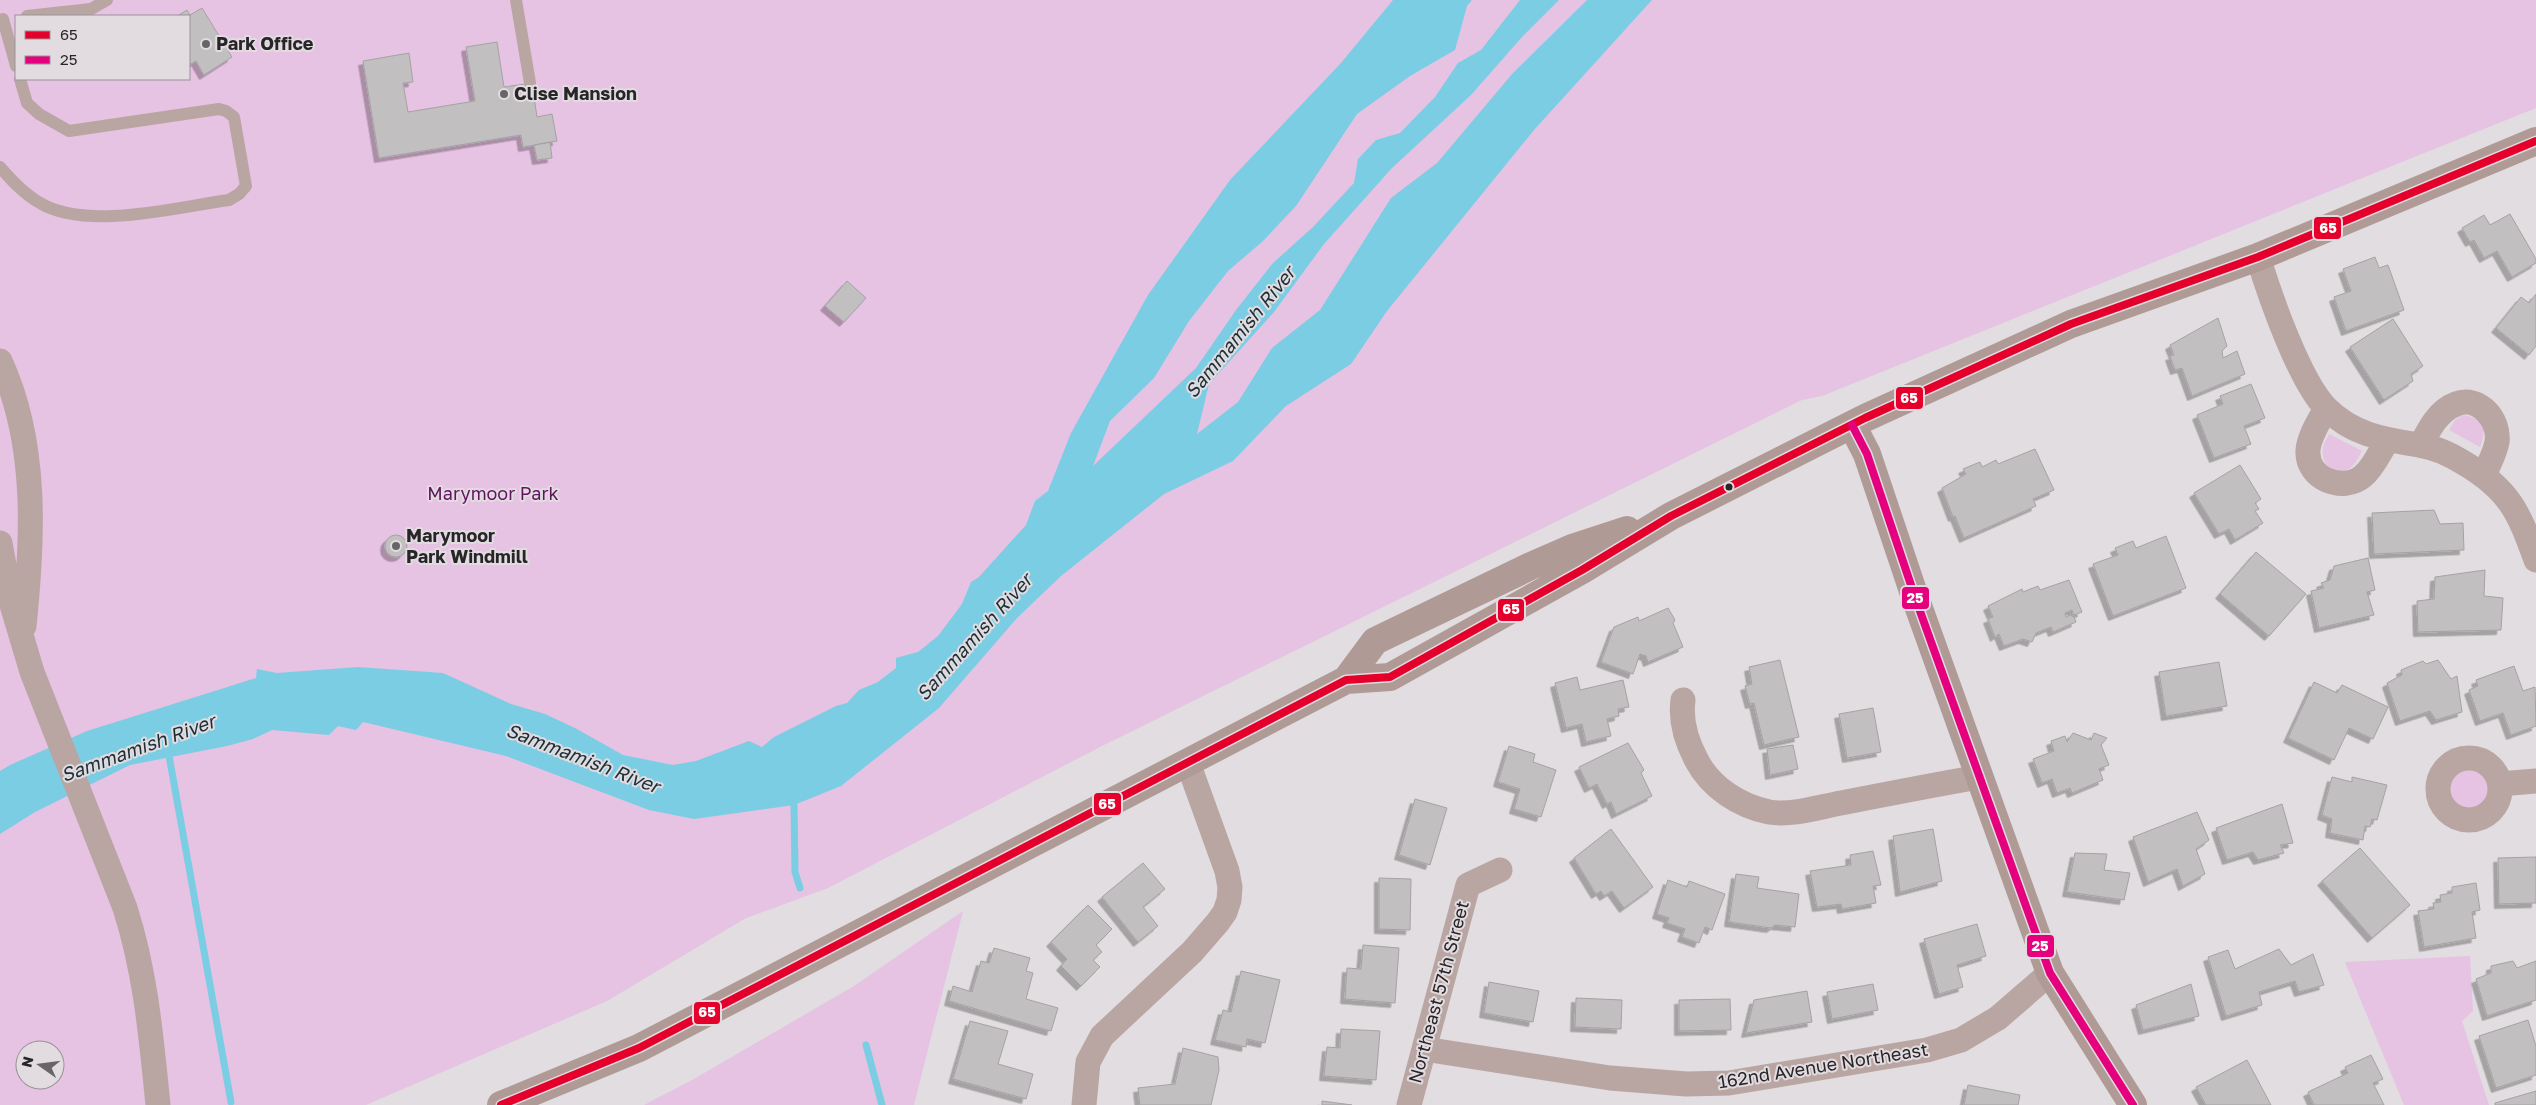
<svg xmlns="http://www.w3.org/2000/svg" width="2536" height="1105" viewBox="0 0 2536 1105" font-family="'Golos Text',sans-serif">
<defs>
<filter id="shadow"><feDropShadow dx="-4.5" dy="4.5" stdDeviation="0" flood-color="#0004"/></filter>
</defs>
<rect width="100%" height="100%" fill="#e1dde0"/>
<path fill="#e6c2e3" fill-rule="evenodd" d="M0,0H2536V108L1822,396L1802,400L1102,746L828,888L746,918L607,1001L366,1105H0ZM16,16H189V79H16ZM25,1050H55V1080H25Z
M2463,415C2485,419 2487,428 2480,447L2449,430L2455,420Z
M2329,434L2362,451C2359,456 2355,465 2350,468C2336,477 2320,466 2323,449C2323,444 2327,439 2329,434Z
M2448 789a20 20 0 1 1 40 0a20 20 0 1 1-40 0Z
M963,911L914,1105H644L694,1079L854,986Z
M2470,956L2473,1011L2462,1021L2489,1105H2404L2345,962Z"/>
<path fill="#7bcde4" d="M1393,0H1472L1467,6L1455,50L1410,76L1357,114L1296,206L1263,241L1228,271L1189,321L1154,378L1110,421L1093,466L1196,368L1236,310L1273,263L1313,227L1354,183L1358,159L1376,140L1400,133L1435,97L1458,63L1481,50L1520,0H1559L1522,37L1471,95L1392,168L1324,244L1274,312L1209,384L1197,434L1238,402L1272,348L1320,310L1391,198L1437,163L1513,73L1587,0H1652L1534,130L1387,311L1351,364L1286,406L1233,461L1164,494L1061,576L1017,618L939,708L841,786L794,805L694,819L649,810L506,756L363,722L356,730L338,726L329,735L272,730L253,739L227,746L130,765L35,812L0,834V771L10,765L87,731L256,678L257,669L277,673L358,667L443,673L511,704L545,714L575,728L623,755L673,765L696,761L749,741L762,747L774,737L836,706L847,703L859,690L878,682L896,668V658L918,652L938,636L962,604L971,582L979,577L1026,525L1035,501L1048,491L1071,433L1148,295L1230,180L1341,63Z"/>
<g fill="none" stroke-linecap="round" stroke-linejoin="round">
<path stroke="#7bcde4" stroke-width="7" d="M168,750L231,1102
M790,797L794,805L795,872L800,888
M866,1045L882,1105"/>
</g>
<path fill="#c2bfc0" stroke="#a5a2a3" filter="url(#shadow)" d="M202,8L232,57L204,75L196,61L189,65V16L179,15L187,10L190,15Z
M497,42L504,87L532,83L537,117L552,114L557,141L523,147L521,135L379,158L363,61L409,53L413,82L403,83L408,112L475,101L466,47Z
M550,142L552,158L537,160L534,145Z
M2510,214L2536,259V263L2512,277L2497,251L2484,258L2474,240L2470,242L2462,228L2484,215L2490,225Z
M2375,257L2379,268L2388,265L2404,310L2346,331L2334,297L2351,291L2343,269Z
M847,281L866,298L844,322L825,306Z
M2536,294V346L2529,355L2496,328L2521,297L2529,303Z
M2218,318L2227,346L2222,351L2223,358L2237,351L2245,374L2192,396L2182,368L2175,370L2170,356L2174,355L2170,345Z
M2393,319L2423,366L2411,374L2413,381L2384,400L2350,347Z
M2251,384L2265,418L2244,426L2251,444L2214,458L2197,415L2223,404L2220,396Z
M2035,449L2054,490L2033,499L2036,506L1964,538L1955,516L1953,517L1942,488L1966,474L1963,469L1980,462L1982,467L1996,460L1998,464Z
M2240,465L2261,499L2255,503L2259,509L2255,511L2263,523L2235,540L2229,529L2219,534L2194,493Z
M2434,510L2440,524L2463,523L2464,550L2374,554L2372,513Z
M385 546a11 11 0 1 1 22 0a11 11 0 1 1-22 0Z
M2166,536L2186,588L2113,616L2093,564L2118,555L2115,548L2133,541L2136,548Z
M2256,552L2306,594L2269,636L2220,594Z
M2368,558L2375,590L2367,592L2374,615L2319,628L2311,591L2324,588L2321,583L2330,580L2334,566Z
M2485,570L2484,596L2503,598L2501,630L2418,632L2417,601L2434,599L2435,577Z
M2069,580L2082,612L2074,615L2072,610L2065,613L2066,617L2070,615L2074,617L2076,622L2053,632L2051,627L2036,633L2032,642L2023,639L2004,646L1999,634L1995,637L1988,619L1993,617L1988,606L2022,589L2023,592L2038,586L2040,590Z
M1668,608L1675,620L1673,623L1683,647L1648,662L1646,656L1640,654L1633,674L1601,662L1614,627L1638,617L1639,621Z
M1780,660L1799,737L1764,745L1754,703L1750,704L1745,686L1752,684L1749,667Z
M2438,660L2451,679L2457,676L2462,712L2436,720L2430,711L2400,721L2387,683L2402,675L2401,670L2423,661L2426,664Z
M2219,662L2227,706L2166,716L2159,672Z
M2514,666L2523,691L2535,687L2536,726L2511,735L2503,713L2480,721L2469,690L2478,686L2476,680Z
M1577,677L1580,690L1623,680L1629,707L1618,709L1619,716L1607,719L1611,736L1586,742L1582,724L1566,728L1555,683Z
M2314,682L2337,693L2342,685L2388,707L2373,739L2349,728L2334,760L2288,738Z
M1873,708L1881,752L1847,758L1839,714Z
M2073,733L2091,740L2094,733L2107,738L2101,745L2109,765L2099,769L2103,780L2072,793L2070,788L2057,793L2052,779L2042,783L2033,759L2054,751L2051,741L2065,736L2067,742Z
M1628,743L1644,770L1641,773L1652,796L1616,814L1611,802L1607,804L1597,784L1589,788L1579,767Z
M1793,745L1798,769L1770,775L1767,749Z
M1509,746L1535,754L1533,762L1556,770L1541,817L1514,809L1520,789L1498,782Z
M2332,777L2352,782V777L2387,785L2377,820L2372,819L2370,827L2365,826L2363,840L2330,833L2332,819L2322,815Z
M1415,799L1447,808L1430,865L1399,855Z
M2282,804L2293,843L2280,845L2284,853L2258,860L2253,852L2227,860L2216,828Z
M2197,812L2209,840L2196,849L2205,874L2183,886L2177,869L2148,882L2133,837Z
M1611,829L1653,887L1624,908L1612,891L1604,896L1601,891L1596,894L1574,858Z
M1933,829L1942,881L1900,892L1893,836Z
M2360,848L2410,905L2372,938L2322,881Z
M1873,851L1881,885L1873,886L1876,903L1842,909L1841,904L1817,907L1810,871L1851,865L1850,855Z
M2075,853L2107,854L2104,870L2130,873L2124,900L2067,892Z
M2536,857V903L2499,904L2498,858Z
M1143,863L1165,889L1143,907L1158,926L1138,942L1102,897Z
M1736,874L1759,877L1757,888L1799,894L1795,927L1775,925L1771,928L1729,922Z
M1379,878L1411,879L1410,930L1379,929Z
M1668,880L1687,887L1689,881L1725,894L1712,930L1705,927L1699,943L1682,937L1685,929L1667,923L1669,918L1657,914Z
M2476,883L2480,910L2472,912L2476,938L2424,947L2418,911L2434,909L2433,903L2441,902L2440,895L2452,893V887Z
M1088,905L1112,929L1096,945L1102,952L1093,960L1100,967L1081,986L1061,966L1067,959L1051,942Z
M1977,924L1986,956L1957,965L1963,987L1939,994L1924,939Z
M1363,945L1399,948L1395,1003L1345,999L1347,968L1361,969Z
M994,948L1030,958L1026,971L1033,973L1026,999L1058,1008L1051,1031L949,1001L953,986L972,992L981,961L989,963Z
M2279,949L2291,965L2313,954L2324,985L2299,992L2295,981L2259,992L2262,1005L2226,1016L2208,957L2228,950L2235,969Z
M2513,961L2517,968L2536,961V1000L2487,1016L2476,979L2491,973V966Z
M1241,971L1280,980L1265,1043L1247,1039L1246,1047L1215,1040L1223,1010L1231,1012Z
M1489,982L1539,991L1533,1022L1484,1013Z
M1873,984L1878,1010L1832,1019L1827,992Z
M2191,984L2199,1016L2143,1030L2136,1005Z
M1807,991L1812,1022L1746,1033L1754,1000Z
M1576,998L1622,1000L1621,1029L1575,1027Z
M1730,999L1731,1030L1679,1031V1000Z
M2528,1020L2536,1046V1075L2496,1088L2479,1036Z
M970,1021L1008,1031L998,1064L1033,1074L1026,1099L953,1079Z
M1341,1029L1380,1031L1376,1080L1324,1076L1327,1047L1340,1048Z
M1183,1048L1218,1057L1219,1070L1211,1105H1140L1138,1088L1175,1084Z
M2371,1055L2383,1079L2373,1083L2384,1105H2314L2308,1092L2348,1073L2345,1067Z
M2247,1060L2271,1105H2206L2196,1087Z
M1968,1085L2020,1095L2018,1105H1964Z
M2536,1091V1105H2495V1103Z
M1322,1101L1352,1105H1322Z"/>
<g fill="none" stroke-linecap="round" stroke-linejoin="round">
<path stroke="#b9a6a2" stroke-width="12" d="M516,0L530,83
M27,16L91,9L107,0
M3,19L16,66
M0,167C12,181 24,194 40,203C87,231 177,207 229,200L239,194L246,186L234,117L226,111L219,109L69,131L39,114L27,103L20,79"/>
<path stroke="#b9a6a2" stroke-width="25" d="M2258,257C2270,296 2299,380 2326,408C2353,435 2383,439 2419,445C2434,447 2451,455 2464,463C2510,490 2519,513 2536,560
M0,361C38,443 33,539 24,626
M2326,408C2320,420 2309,436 2308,450C2306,479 2343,493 2363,476C2373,468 2380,452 2387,441
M2421,445C2429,429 2438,411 2456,404C2479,395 2500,420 2497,442C2495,453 2489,464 2484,475
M0,543L10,598L32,672L125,908C146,974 151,1036 158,1105
M1683,700C1680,722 1686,741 1697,761C1711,788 1740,806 1769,812C1792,816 1819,807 1841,803C1887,794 1933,785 1979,777
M2438 789a31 31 0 1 1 62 0a31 31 0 1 1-62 0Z
M2500,784L2536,781
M1424,1049L1610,1078L1686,1084L1729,1083L1927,1050L1961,1040L1998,1018L2050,973
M1084,1105L1088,1062L1102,1036L1192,952L1218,922L1225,912L1229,900L1230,887L1227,871L1188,763
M1409,1105L1468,885L1500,870"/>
<path stroke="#b09a96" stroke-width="28" d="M1852,425L1867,454L1916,600L2050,973L2133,1105
M1346,680L1375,641L1533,565L1572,548L1627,530
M501,1105L639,1048L1346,680L1390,677L1582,570L1671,516L1865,418L2071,324L2258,257L2536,141"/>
<g stroke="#e2dce1" stroke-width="11">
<path id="bus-1" d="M501,1105L639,1048L1346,680L1390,677L1582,570L1671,516L1865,418L2071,324L2258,257L2536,141"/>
</g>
<g stroke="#e2dce1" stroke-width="11">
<path id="bus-2" d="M1852,425L1867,454L1916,600L2050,973L2133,1105"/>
</g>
<use href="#bus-1" stroke="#e4002b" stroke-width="8"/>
<use href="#bus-2" stroke="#e5007d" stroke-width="8"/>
</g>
<g fill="#686568" stroke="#e2dce1" stroke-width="2">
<circle cx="206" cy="44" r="5"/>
<circle cx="504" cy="94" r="5"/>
<circle cx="396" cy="546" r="5"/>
</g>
<circle fill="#272527" stroke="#e2dce1" stroke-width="2" cx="1729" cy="487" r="4.5"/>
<g text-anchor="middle" stroke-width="4" stroke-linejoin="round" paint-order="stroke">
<g font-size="18" font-weight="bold" fill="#272527" stroke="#e2dce1" text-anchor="start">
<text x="216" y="50">Park Office</text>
<text x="514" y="100">Clise Mansion</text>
<text x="406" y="542">Marymoor<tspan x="406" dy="21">Park Windmill</tspan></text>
</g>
<g font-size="18" fill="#631461" stroke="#e2dce1">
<text x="493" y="500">Marymoor Park</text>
</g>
<g font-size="18" fill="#272527" stroke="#e2dce1">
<text transform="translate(1439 992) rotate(-75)" y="6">Northeast 57th Street</text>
<text transform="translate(1823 1066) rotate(-9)" y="6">162nd Avenue Northeast</text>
</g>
<g font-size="19" font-style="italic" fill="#1b3036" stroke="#e2dce1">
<text transform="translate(1240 332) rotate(-51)" y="7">Sammamish River</text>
<text transform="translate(974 637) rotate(-48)" y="7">Sammamish River</text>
<text transform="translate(138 748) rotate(-20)" y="7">Sammamish River</text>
<text transform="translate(583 758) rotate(21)" y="7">Sammamish River</text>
</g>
</g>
<g stroke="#e2dce1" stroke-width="2">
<rect x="2313" y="216" width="29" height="24" rx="5" fill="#e4002b"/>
<rect x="1895" y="386" width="29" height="24" rx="5" fill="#e4002b"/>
<rect x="1901" y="586" width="29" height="24" rx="5" fill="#e5007d"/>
<rect x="1497" y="598" width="28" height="24" rx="5" fill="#e4002b"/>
<rect x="1093" y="792" width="29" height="24" rx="5" fill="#e4002b"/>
<rect x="2026" y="934" width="29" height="24" rx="5" fill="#e5007d"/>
<rect x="693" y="1001" width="28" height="24" rx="5" fill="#e4002b"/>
</g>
<g font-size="14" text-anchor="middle" font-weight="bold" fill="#fff">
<text x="2328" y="233">65</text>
<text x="1909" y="403">65</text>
<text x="1915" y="603">25</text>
<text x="1511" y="614">65</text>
<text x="1107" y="809">65</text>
<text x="2040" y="951">25</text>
<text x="707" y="1017">65</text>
</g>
<rect x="15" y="15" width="175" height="65" fill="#e2dce1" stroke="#979397"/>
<rect x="25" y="31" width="25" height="8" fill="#e4002b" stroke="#979397"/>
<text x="60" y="40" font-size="15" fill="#272527">65</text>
<rect x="25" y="56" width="25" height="8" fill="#e5007d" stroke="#979397"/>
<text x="60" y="65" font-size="15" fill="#272527">25</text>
<g transform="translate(40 1065) rotate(284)"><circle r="24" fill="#e2dce1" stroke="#979397"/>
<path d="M0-4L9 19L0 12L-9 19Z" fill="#686568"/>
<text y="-8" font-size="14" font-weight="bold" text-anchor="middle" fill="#272527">N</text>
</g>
</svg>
